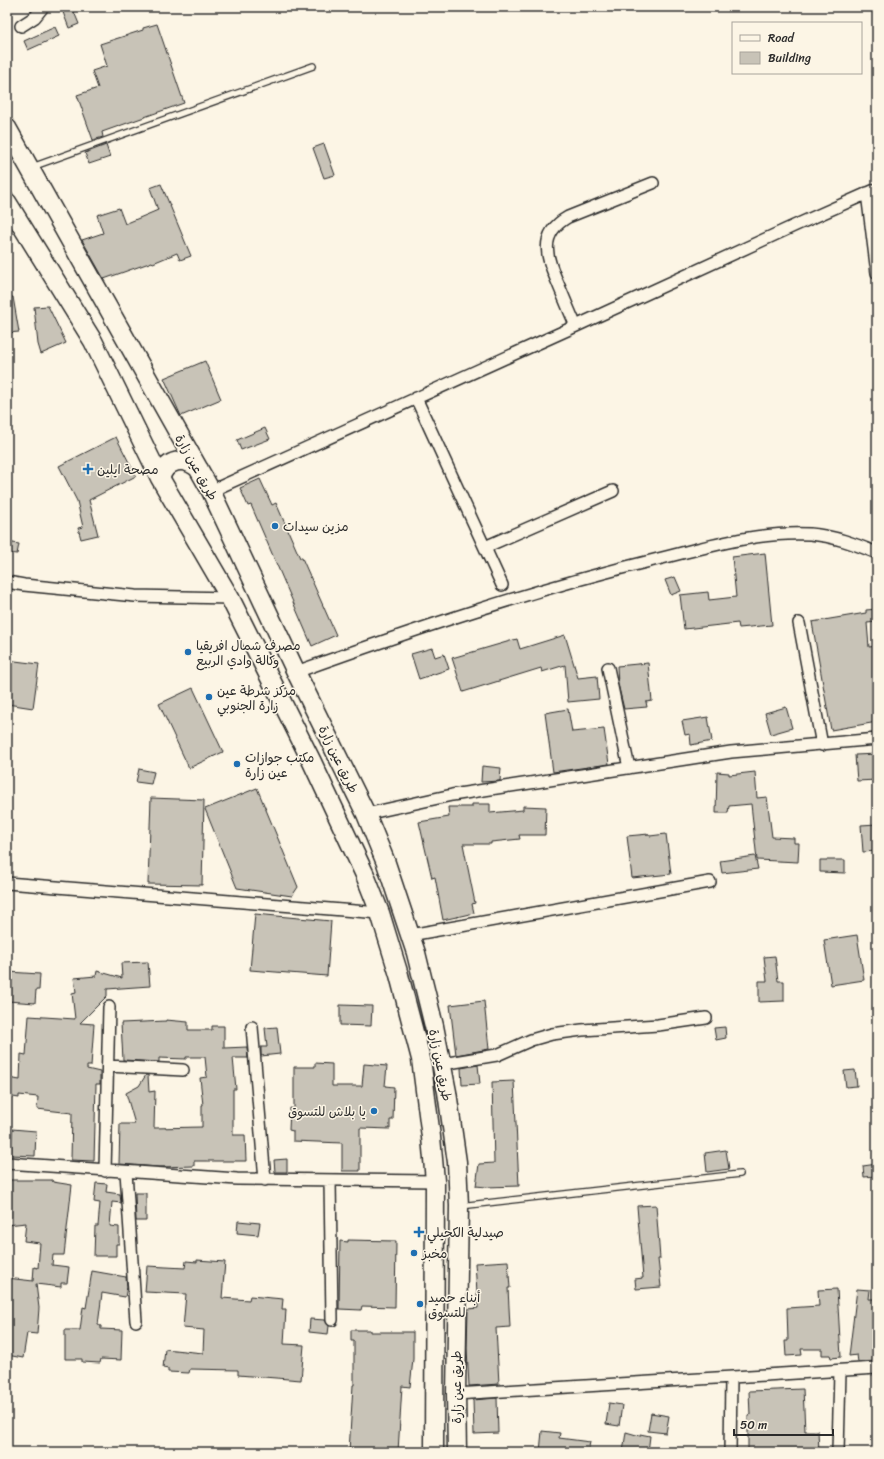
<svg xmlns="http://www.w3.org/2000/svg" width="884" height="1459" viewBox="0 0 884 1459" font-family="Sriracha,'Playpen Sans Arabic',sans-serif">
<rect width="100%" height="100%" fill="#fcf5e5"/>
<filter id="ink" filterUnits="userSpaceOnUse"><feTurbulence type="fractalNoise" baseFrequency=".025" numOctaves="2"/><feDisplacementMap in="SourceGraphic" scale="8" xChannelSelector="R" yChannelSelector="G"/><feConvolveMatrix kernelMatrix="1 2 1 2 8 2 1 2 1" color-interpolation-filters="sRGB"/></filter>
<g filter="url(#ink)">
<path fill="#c8c3b7" stroke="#2b2b2b" d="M61,7H72L79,24L69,28Z
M157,24L184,103L102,132L103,137L93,140L77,95L98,88L92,71L107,66L100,44L143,30V28Z
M55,27L59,36L28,50L24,41Z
M324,144L335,175L324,178L313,148Z
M106,145L110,157L89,164L85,153Z
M161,184L191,256L180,260L177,253L153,263L152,262L104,279L82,240L103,233L97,215L119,208L125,224L158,210L150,188Z
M7,297H13L19,332L7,333Z
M48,306L66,343L41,354L38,344L34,307Z
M205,361L221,399L181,416L164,378Z
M265,428L270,439L241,450L237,440Z
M116,437L136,476L89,500L98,535L81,539L78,528L83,527L77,501L59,466Z
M260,479L272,505L276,503L300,558H302L336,635L312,646L251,505L248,506L240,488Z
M7,542L19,544L17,554L7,553Z
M765,553L772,625L739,628L738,623L684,629L680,595L708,592L709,600L736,597L732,557Z
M675,577L681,591L671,595L665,580Z
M877,609V622L867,623L869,647L877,646V722L831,730L812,622L866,613V610Z
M565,635L578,678L597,676L599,699L568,702L565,665L542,672L541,668L463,692L452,658L517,639L520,649Z
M432,648L435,657L444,654L449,669L419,679L411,654Z
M7,660L39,664L33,708L7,704Z
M648,663L652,701L646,702L647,707L624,709L618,684L617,666Z
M193,688L223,752L189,768L159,704Z
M786,707L792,728L771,734L765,713Z
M568,709L572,732L604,729L609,764L553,772L545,713Z
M708,717L712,741L691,745L690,734L685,735L682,721Z
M877,754V780L857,781L855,755Z
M482,766L501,768L500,781L481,782Z
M139,769L154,772L151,784L136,782Z
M717,772L729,773V775L755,772L757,798L767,797L772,837L794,838V843H799L798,862L757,860L751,804L729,806L728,813H716Z
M257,788L298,887L292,896L237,888L205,809Z
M151,798L204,800L202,885L148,884Z
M472,804H490V813L523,810V806L546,807L545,835H519L520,839L491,842V844H463L475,903L472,904L474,913L443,920L435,877L432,878L419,822L449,817L448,807H472Z
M877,824V851L863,852L861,825Z
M649,834L650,836L666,834L671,874L632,878L627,836Z
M755,856L758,869L722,873L720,861Z
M820,860H845V873L820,872Z
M255,914L331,921L327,976L250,970Z
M857,935L864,980L831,985L824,940Z
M775,956L778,981H784V1001L759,1002V981H767L764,957Z
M148,962L150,986L107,989V996L80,1023L94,1024L91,1066H87V1069L100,1072V1084H96L94,1161L71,1160L72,1113L37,1109L38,1097L19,1095V1098L7,1096L8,1078L20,1080L21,1054L26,1055L29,1016L75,1019L72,993L76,992L74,978L96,976L97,971L122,978L121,963Z
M8,972L40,974L39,990H36L35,1003L7,1001Z
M484,1001L489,1049L456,1055L450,1005Z
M340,1005L372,1006L371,1026L340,1025Z
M166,1020L188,1022V1030H212V1026H224V1048L247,1047L248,1058H233L236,1089H233V1135H245L246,1161H194V1166L159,1167L119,1164L120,1124H135L126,1093L139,1086L146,1075H148L149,1092L155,1091L154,1128L202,1127V1105H203L200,1078L207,1077L205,1057H186V1059L159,1058V1062L123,1060L121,1023L166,1021Z
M277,1027L280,1054L261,1056V1047H267L265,1028Z
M725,1027L726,1038L716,1040L714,1028Z
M315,1063L332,1064V1086H362L364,1064L387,1066L385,1086L394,1087L393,1120H390V1129L360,1128V1171H342V1143L293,1141V1131L289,1130L290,1108L294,1109V1067H315Z
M478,1065L480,1084L462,1085L461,1068Z
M855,1070L857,1086L846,1087L844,1071Z
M514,1081L519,1186L486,1187L476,1186L479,1164L494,1163L492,1082Z
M12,1129L36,1131L35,1156L11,1155Z
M726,1150L729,1169L707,1172L705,1153Z
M287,1159V1172H275L274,1160Z
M877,1164V1176L864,1177L863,1166Z
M7,1180H52L53,1182L72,1185L64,1255H53L52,1265L69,1267L67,1283H61V1287L36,1284L39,1308L37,1334L27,1333L23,1358L7,1355V1278L33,1281L34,1267L38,1268L40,1243L24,1241L26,1223L7,1225Z
M96,1183L107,1184L106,1192L120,1194L121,1203L112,1202L110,1226L119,1227V1244H116V1256H94L95,1226H98L100,1203L94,1202Z
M135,1193H146V1221H136Z
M656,1205L660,1259H658L661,1287L636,1289L635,1279L643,1278L637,1206Z
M238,1221L260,1223L258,1235L237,1233Z
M348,1240L396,1241L395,1307L362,1306L361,1310L339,1309L340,1241L348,1242Z
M197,1260L225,1262L222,1298L249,1300L250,1296L283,1299L282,1309H286L284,1344L304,1345L301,1380L238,1375V1370L190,1369L189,1373L168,1372V1369L163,1368L165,1349L203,1353L204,1330L183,1328L186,1294L145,1292L147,1266L185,1268L186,1261L197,1262Z
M508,1261L510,1288H508L510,1327L496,1328L499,1384L469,1386L467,1348L468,1309L478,1308L475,1263Z
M92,1271L126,1277L127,1287L125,1297L102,1293L98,1325L101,1326V1329L122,1330L121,1360L101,1359L100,1363L82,1362V1359H65V1330H80L83,1307L86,1308Z
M837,1289L841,1357L831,1358L830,1355H822V1349H801L802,1355L786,1356L785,1341H788L787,1308L819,1306L818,1290Z
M857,1289L870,1290L869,1299H877V1361L858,1362L857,1355L849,1356Z
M310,1319L325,1320L329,1326L328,1334L309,1332Z
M351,1330H370V1332H413V1359L410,1387L402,1386L398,1452H349L353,1385H354V1341H351Z
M803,1389L805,1431H818L819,1452H748V1415H750L749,1391Z
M497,1398L498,1433L474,1434L473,1400Z
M609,1403L622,1405L619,1426L606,1424Z
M651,1413L669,1416L666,1433L648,1431Z
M542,1431L560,1433L559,1438L590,1442L588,1452H540Z
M626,1432L640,1436V1434L650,1436L648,1452H623Z"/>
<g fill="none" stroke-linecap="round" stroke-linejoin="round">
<g stroke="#2b2b2b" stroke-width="8">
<path id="lane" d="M32,167L313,66
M460,1206L740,1174"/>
</g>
<g stroke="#2b2b2b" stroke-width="14">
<path id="street" d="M21,26L35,17L43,7
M867,193L877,273
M576,326C570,313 565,300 559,286C548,260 536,235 568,217L653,183
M416,398L502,585
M211,491L576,326L796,225L877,189
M485,547L613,491
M7,582L24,585L135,596L230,598
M799,623L822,745
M608,668L629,768
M296,672C416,629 534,589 658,559C707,547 759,531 810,534C834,536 855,544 877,553
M366,814L452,795L731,752L877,739
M7,883L380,913
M410,935L710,882
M252,1027L265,1180
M442,1064L497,1055L531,1040L552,1034L582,1030L658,1025L706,1018
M108,1066L183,1070
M7,1163L237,1179L435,1181
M105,1171L109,1007
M126,1172L136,1321
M330,1180L332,1320
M456,1394L877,1368
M730,1452L731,1378
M838,1452L840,1371"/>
</g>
<g stroke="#2b2b2b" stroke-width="21">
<path id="primary" d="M7,128L211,491L296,672L366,814L386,863L416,953L434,1026L447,1092L457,1162L459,1206L456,1394L457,1452
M7,202L93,341L160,478L230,598L312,762L365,875L380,913L399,975L421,1059L431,1137L435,1181L434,1452
M160,478C167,459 184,456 199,469"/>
</g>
<use href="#lane" stroke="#fcf5e5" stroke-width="5.5"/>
<use href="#street" stroke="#fcf5e5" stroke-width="11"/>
<use href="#primary" stroke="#fcf5e5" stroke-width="18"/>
</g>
</g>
<g fill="#1f6fb2" stroke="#fcf5e5" stroke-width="1.5">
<path d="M86 463h4v4h4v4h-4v4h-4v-4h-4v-4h4z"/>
<circle cx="275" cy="526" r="4"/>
<circle cx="188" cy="652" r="4"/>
<circle cx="209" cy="697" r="4"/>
<circle cx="237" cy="764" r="4"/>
<circle cx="374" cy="1111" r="4"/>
<path d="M417 1226h4v4h4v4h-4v4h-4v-4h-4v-4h4z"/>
<circle cx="414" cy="1253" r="4"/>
<circle cx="420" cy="1304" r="4"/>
</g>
<g text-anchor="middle" stroke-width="3" stroke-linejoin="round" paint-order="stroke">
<g font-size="13" fill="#2b2b2b" stroke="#fcf5e5">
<text transform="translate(197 467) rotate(61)" y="5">طريق عين زارة</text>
<text transform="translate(339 759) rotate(64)" y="5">طريق عين زارة</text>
<text transform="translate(441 1065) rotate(79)" y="5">طريق عين زارة</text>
<text transform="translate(456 1387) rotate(-90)" y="5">طريق عين زارة</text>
</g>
<g font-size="13" fill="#2b2b2b" stroke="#fcf5e5" text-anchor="start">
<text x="97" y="474">مصحة ايلين</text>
<text x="283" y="531">مزين سيدات</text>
<text x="196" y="650">مصرف شمال افريقيا<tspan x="196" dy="15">وكالة وادي الربيع</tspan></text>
<text x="217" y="695">مركز شرطة عين<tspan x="217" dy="15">زارة الجنوبي</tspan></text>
<text x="245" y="762">مكتب جوازات<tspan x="245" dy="15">عين زارة</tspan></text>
<text x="366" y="1116" text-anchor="end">يا بلاش للتسوق</text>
<text x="427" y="1237">صيدلية الكحيلي</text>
<text x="422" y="1258">مخبز</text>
<text x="428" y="1302">أبناء حميد<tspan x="428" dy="15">للتسوق</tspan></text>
</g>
</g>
<rect width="884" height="1459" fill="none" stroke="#fcf5e5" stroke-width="24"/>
<rect x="12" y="12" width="860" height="1435" fill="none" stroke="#2b2b2b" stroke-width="1.5" filter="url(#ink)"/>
<rect x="732" y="22" width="130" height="52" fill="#fcf5e5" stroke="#a8a49b"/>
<rect x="740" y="35" width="20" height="6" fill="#fcf5e5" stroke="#a8a49b"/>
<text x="768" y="42" font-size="12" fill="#2b2b2b">Road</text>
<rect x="740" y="52" width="20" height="12" fill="#c8c3b7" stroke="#a8a49b"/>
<text x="768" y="62" font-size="12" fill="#2b2b2b">Building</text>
<path d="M734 1429v6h99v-6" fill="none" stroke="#2b2b2b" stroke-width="2"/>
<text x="740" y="1429" font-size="12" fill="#2b2b2b" stroke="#fcf5e5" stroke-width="3" paint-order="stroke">50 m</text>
</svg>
